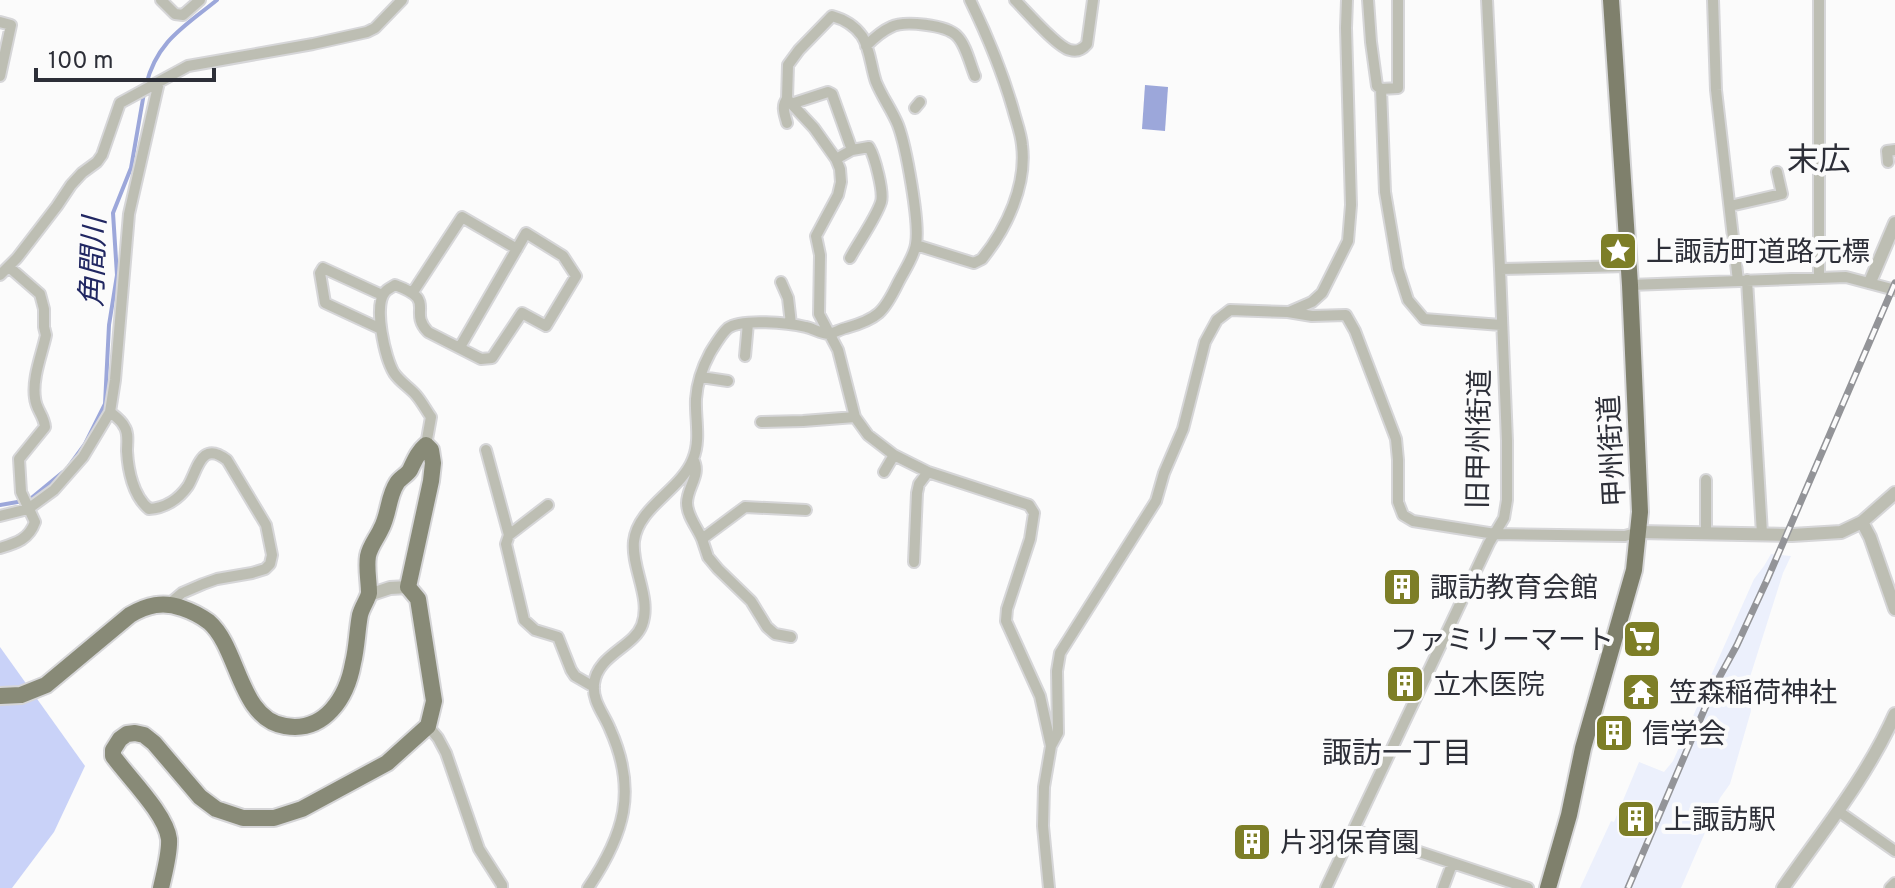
<svg xmlns="http://www.w3.org/2000/svg" width="1895" height="888" viewBox="0 0 1895 888" font-family="Overpass,'Noto Sans JP',sans-serif">
<rect width="100%" height="100%" fill="#fbfbfb"/>
<path fill="#ecf0fc" d="M1771,554L1791,556L1783,573L1750,677L1751,711L1730,784L1720,798L1681,888H1580L1611,821L1614,822L1639,762L1664,772L1673,761L1754,579L1764,566Z"/>
<path fill="#c9d2f8" d="M0,647L85,766L54,832L12,888H0Z"/>
<path fill="#9ca7da" d="M1145,85L1168,87L1165,131L1142,129Z"/>
<g fill="none" stroke-linecap="round" stroke-linejoin="round">
<path stroke="#9ca7da" stroke-width="4" d="M146,85C157,41 184,27 217,0
M69,466L85,444L105,404L109,325L117,275L113,213L131,168L144,93
M0,505L29,500L63,472"/>
<g stroke="#d6d6d8" stroke-width="14">
<path id="minor" d="M161,0L175,14L183,15L200,0
M1015,0C1026,11 1057,47 1070,50C1077,52 1082,50 1087,44L1093,0
M1368,0L1371,42L1377,86L1381,89L1385,192L1398,269L1408,300L1424,319L1501,325
M1713,0L1716,90L1738,281
M1819,0V277
M0,22L11,25L0,76
M866,46C873,39 882,31 891,27C904,20 947,25 957,36C966,45 970,64 975,76
M1381,89L1398,88V0
M787,99C781,106 785,115 787,123
M791,104L828,92L832,94L852,150
M915,108L920,102
M836,159L852,150L869,147C875,157 884,192 881,202C876,218 858,243 850,258
M1888,162L1887,151L1895,150
M1730,206L1782,194L1777,172
M916,245L974,263L982,259C1007,228 1027,185 1022,145C1021,133 1016,121 1013,109C1002,71 987,35 970,0
M1500,269L1628,266
M0,275L17,258L57,206L71,185L82,173L97,162L102,155L120,103L188,66L313,44L367,32L375,28L402,0
M1747,280L1762,534
M781,282L788,298L791,324
M1630,285L1846,277L1895,290
M413,292L462,217L517,249
M1289,312L1312,302L1322,293L1348,241L1351,205L1346,28L1347,0
M381,329L325,303L320,273L323,268L382,295
M745,356L748,323
M701,377L728,381
M110,412C115,416 121,420 124,426C129,433 127,442 127,451C128,470 133,496 149,509C165,508 179,499 188,486C198,469 201,440 227,460L266,525L272,555L270,564L265,569L252,573L217,579L203,584L182,593L169,604
M761,422L803,421L855,417
M426,445L431,417C426,410 422,402 416,395C409,387 400,382 394,373C385,358 373,306 385,292C387,289 392,287 395,285C439,301 407,310 428,332L481,359L492,358L522,313L546,326L576,276L563,256L526,233L460,347
M486,450L509,535L506,544L524,620L535,630L558,637L571,670L575,676L594,687
M693,459C702,474 687,487 687,503C687,516 697,527 702,539L745,507L806,510
M884,472L894,455
M1706,480V532
M0,516L28,509L54,490L83,457L110,412L115,380L129,214L159,82
M509,535L548,505
M702,539L708,557L718,569L751,601L767,627L775,634L791,637
M0,548C17,543 29,539 35,522L21,492L19,459L45,427C44,415 36,410 35,398C32,378 42,354 46,335L44,327V309L40,294L9,267
M914,562L917,493L919,484L928,472
M428,726L438,738L446,753L479,849L502,885V888
M1838,811L1895,851
M1353,830L1528,888
M588,888C624,835 638,791 610,729C604,714 592,701 594,684C597,655 634,647 642,625C652,598 631,568 634,541C638,507 681,490 693,459C701,440 695,418 696,399C697,384 703,366 710,353C715,345 721,334 728,328C742,318 789,323 806,327C812,328 822,334 829,334C834,333 841,329 846,328C878,319 884,312 898,283C904,271 914,257 916,244C920,223 906,146 898,125C892,110 882,97 876,82C871,68 870,48 862,36C855,26 843,19 832,16L799,50L788,65L787,99L814,128L836,159L840,169L841,182L838,195L816,236L820,255L819,314L838,350L855,417L868,435L894,455L928,472L1029,505L1034,513L1030,539L1007,609L1006,621L1040,696L1051,746
M1049,888L1043,826L1044,787L1051,746L1058,733L1057,671L1060,653L1156,501L1164,473L1183,429L1205,342L1217,320L1230,310L1288,312L1312,316L1346,315L1355,331L1396,439L1398,460V502L1403,515L1413,521L1495,534L1625,536L1639,532
M1326,888L1489,543L1504,518L1507,500V441L1500,269L1487,0
M1443,888L1452,864
M1890,888L1895,883"/>
</g>
<g stroke="#d6d6d8" stroke-width="16">
<path id="tertiary" d="M1870,282L1895,223
M1862,522L1870,537L1895,609
M1639,532L1792,535L1841,532L1862,522L1895,493
M369,595L390,588L408,587
M1783,888C1822,832 1867,777 1895,714"/>
</g>
<g stroke="#d6d6d8" stroke-width="20">
<path id="primary" d="M0,696L21,695L46,685L130,615C147,605 163,601 182,608C191,611 201,616 209,622C239,648 239,719 285,726C325,733 347,697 353,663C357,647 357,631 360,615C362,607 368,599 369,593C369,581 366,568 368,556C370,546 377,538 381,529C389,515 388,496 397,483C400,478 407,475 410,470C415,460 417,453 426,445L431,450L433,463L431,481L408,587L418,599L434,701L428,726L387,763L302,809L274,818H243L216,809L200,797L154,743L144,735L135,733L127,734L120,739L113,750V756C128,777 166,814 169,839C170,853 164,874 161,888"/>
</g>
<g stroke="#d6d6d8" stroke-width="20">
<path id="trunk" d="M1548,888L1569,815L1583,748L1634,570L1640,512L1630,285L1611,0"/>
</g>
<use href="#minor" stroke="#bdbeb3" stroke-width="10"/>
<use href="#tertiary" stroke="#bdbeb3" stroke-width="12"/>
<use href="#primary" stroke="#888a77" stroke-width="16"/>
<use href="#trunk" stroke="#7f806c" stroke-width="16"/>
<g stroke="#939498" stroke-width="7">
<path id="rail" d="M1628,888L1714,687L1737,645L1767,580L1895,283"/>
</g>
<use href="#rail" stroke="#fbfbfb" stroke-width="4" stroke-dasharray="12" stroke-linecap="butt"/>
</g>
<defs>
<g id="sight-square" transform="scale(2)"><rect x="-9" y="-9" width="18" height="18" rx="4" fill="#7d7e27" stroke="#fbfbfb"/><path d="M0-6L1.8-2.2L6-1.7L2.9 1.2L3.7 5.4L0 3.3L-3.7 5.4L-2.9 1.2L-6-1.7L-1.8-2.2Z" fill="#fff"/></g>
<g id="building-square" transform="scale(2)"><rect x="-9" y="-9" width="18" height="18" rx="4" fill="#7d7e27" stroke="#fbfbfb"/><path d="M-4-6H4V6H1V3H-1V6H-4ZM-2.5-4.3h1.7v1.8h-1.7ZM.8-4.3h1.7v1.8H.8ZM-2.5-1h1.7V.8h-1.7ZM.8-1h1.7V.8H.8Z" fill="#fff"/></g>
<g id="supermarket-square" transform="scale(2)"><rect x="-9" y="-9" width="18" height="18" rx="4" fill="#7d7e27" stroke="#fbfbfb"/><path d="M-6-5.5h2.5l.6 2H6L4.5 2H-2.5L-4.4-4H-6ZM-1.5 3.2a1.3 1.3 0 1 0 .1 0ZM3 3.2a1.3 1.3 0 1 0 .1 0Z" fill="#fff"/></g>
<g id="temple-square" transform="scale(2)"><rect x="-9" y="-9" width="18" height="18" rx="4" fill="#7d7e27" stroke="#fbfbfb"/><path d="M0-6L5-2H3V0L6.5 2.5H4V6H1.5V3h-3V6H-4V2.5H-6.5L-3 0V-2H-5Z" fill="#fff"/></g>
</defs>
<g fill-rule="evenodd">
<use href="#sight-square" x="1618" y="251"/>
<use href="#building-square" x="1402" y="587"/>
<use href="#supermarket-square" x="1642" y="639"/>
<use href="#building-square" x="1405" y="684"/>
<use href="#temple-square" x="1641" y="692"/>
<use href="#building-square" x="1614" y="733"/>
<use href="#building-square" x="1636" y="819"/>
<use href="#building-square" x="1252" y="842"/>
</g>
<g text-anchor="middle" stroke-width="8" stroke-linejoin="round" paint-order="stroke">
<g font-size="28" fill="#2d2f38" stroke="#fbfbfb" text-anchor="start">
<text x="1646" y="261">上諏訪町道路元標</text>
<text x="1430" y="597">諏訪教育会館</text>
<text x="1614" y="649" text-anchor="end">ファミリーマート</text>
<text x="1433" y="694">立木医院</text>
<text x="1669" y="702">笠森稲荷神社</text>
<text x="1642" y="743">信学会</text>
<text x="1664" y="829">上諏訪駅</text>
<text x="1280" y="852">片羽保育園</text>
</g>
<g font-size="28" fill="#2d2f38" stroke="#fbfbfb">
<text transform="translate(1478 439) rotate(-89)" y="10">旧甲州街道</text>
<text transform="translate(1611 451) rotate(-93)" y="10">甲州街道</text>
</g>
<g font-size="30" font-style="italic" fill="#212762" stroke="#fbfbfb">
<text transform="translate(93 262) rotate(-88)" y="10">角間川</text>
</g>
<g font-size="30" fill="#2d2f38" stroke="#fbfbfb">
<text x="1397" y="763">諏訪一丁目</text>
</g>
<g font-size="32" fill="#2d2f38" stroke="#fbfbfb">
<text x="1819" y="170">末広</text>
</g>
</g>
<path d="M36 68v12h178v-12" fill="none" stroke="#2d2f38" stroke-width="4"/>
<text x="48" y="68" font-size="24" fill="#2d2f38" stroke="#fbfbfb" stroke-width="6" paint-order="stroke">100 m</text>
</svg>
